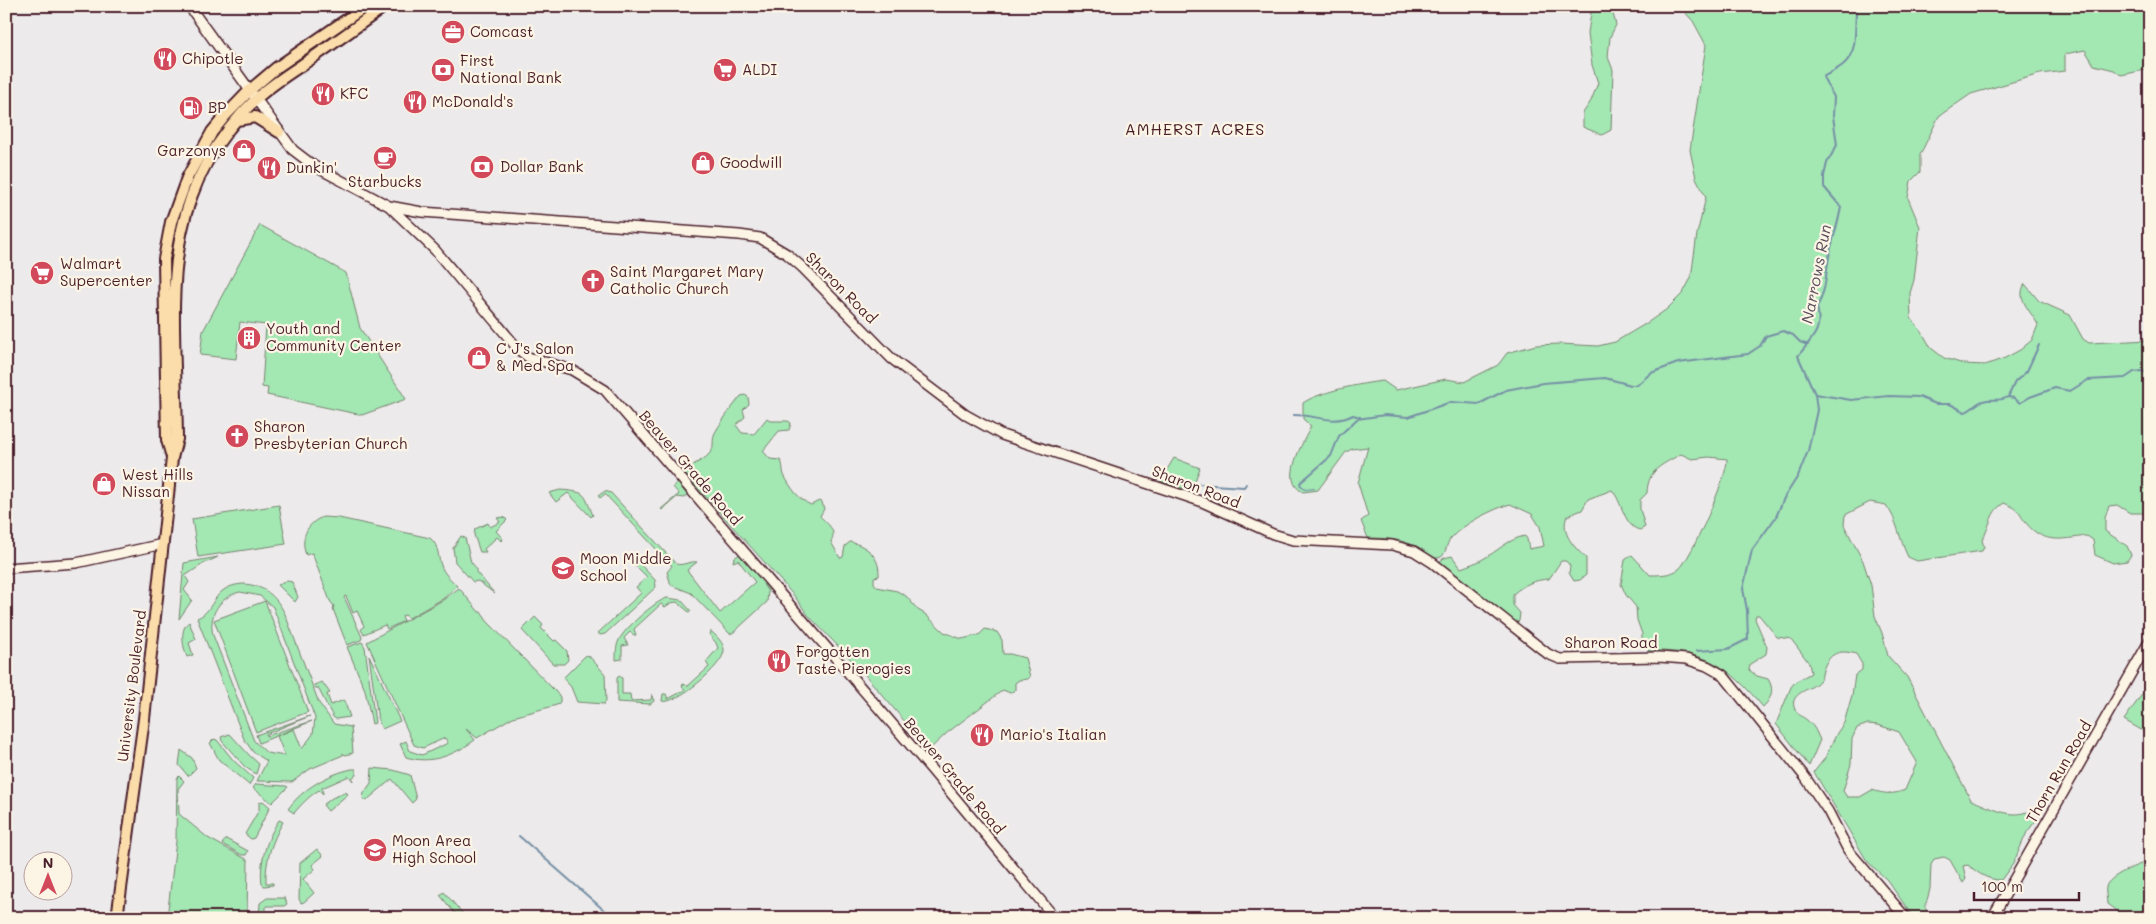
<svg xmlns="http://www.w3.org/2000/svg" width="2156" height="924" viewBox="0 0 2156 924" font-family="Mali,sans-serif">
<rect width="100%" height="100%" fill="#edeaeb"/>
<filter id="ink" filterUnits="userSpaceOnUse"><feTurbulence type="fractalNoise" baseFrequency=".02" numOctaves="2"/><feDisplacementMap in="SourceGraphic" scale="10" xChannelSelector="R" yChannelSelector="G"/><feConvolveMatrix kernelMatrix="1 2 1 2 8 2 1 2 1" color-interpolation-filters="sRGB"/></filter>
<g filter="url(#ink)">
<path fill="#a3e7b3" stroke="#76836f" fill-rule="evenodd" d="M1592,6H1611L1616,25L1610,37L1608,57L1613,70L1611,130L1602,135L1583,127V113L1591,101L1598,83L1592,65L1588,33Z
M1679,6H2132L2138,10L2150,11V69L2121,75L2114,70L2094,65L2085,50L2065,54V71L2040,74L1971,94L1939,116L1920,155V172L1911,181L1908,198L1920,227L1914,280L1910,293L1911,318L1922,332L1931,348L1944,358L1964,364L1985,365L2005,358L2020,350L2032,340L2038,325C2032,312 2015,299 2025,284L2039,301L2070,315L2083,339L2089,343L2150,340V510L2146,513H2130L2117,505L2109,506L2105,518V531L2127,546L2131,555L2127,561L2113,563L2095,555L2093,540L2087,536C2062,539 2044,545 2026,523C2016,510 2021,510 2004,503C1989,512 1991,526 1982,540L1984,547L1982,551L1917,561L1908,557C1899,539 1898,521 1886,505L1870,502L1845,515L1844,525L1863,561L1871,585L1875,616L1882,633L1888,656L1907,677L1971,800C1987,806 2010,819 2026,812L2038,818L2027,832L2013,864L2001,880C1987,880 1978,873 1968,865L1963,866L1966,879L1963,883L1950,860L1944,857L1934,859L1931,865L1930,889L1925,908L1932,918H1914L1887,880L1867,861L1814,772L1825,758L1837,733L1844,723L1852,695L1855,675L1862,670V664L1856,654C1839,649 1829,653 1823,670C1822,674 1822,678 1819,681C1812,690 1790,692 1794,707C1796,715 1805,717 1810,723C1815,727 1817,734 1820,740L1809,766L1776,724L1791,687L1795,682L1811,673L1809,663L1791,639L1777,637L1759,615H1756L1755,619L1767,647L1766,654L1750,664L1749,670L1757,676L1768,679C1775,690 1771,699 1763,707C1728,665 1705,650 1649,651L1642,643V634L1637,620L1636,607L1626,595L1621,584L1625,560L1632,555L1650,575C1659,575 1671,575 1679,569C1691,559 1729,473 1727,459L1709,457L1692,459L1681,454C1662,465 1648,469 1647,493L1640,500V509L1645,527L1640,530C1624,527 1622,501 1612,490L1588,499L1582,510L1567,516C1560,533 1574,547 1586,558V575L1580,580L1574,581L1569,573L1570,566L1566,561H1561L1549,579C1534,580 1525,584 1513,594V605L1520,613L1519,621L1516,623L1439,562L1444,558L1452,556L1461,568C1468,565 1477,563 1483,559C1498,551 1508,539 1525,536L1527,539L1529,549L1544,546L1540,527L1532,514L1510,504C1493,509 1463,524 1451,538C1445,544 1447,558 1437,558C1430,559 1423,550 1417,547C1402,539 1385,538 1368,538L1361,521L1368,516L1358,483L1368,447L1352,449L1346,452L1318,490L1303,492C1279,481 1303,443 1311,426L1303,419V403C1318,392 1363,383 1383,381L1396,390L1446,379L1464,382L1498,365L1507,353L1536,345L1560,344L1598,346L1615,342L1647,323L1667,309L1683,293L1691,278L1697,234L1706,197L1696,178L1690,150L1706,45L1693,21ZM1868,724L1878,725L1899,732L1917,762L1905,790C1893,795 1884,794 1872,790L1860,797H1847L1843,791L1851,764L1852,739L1857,728Z
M260,225L346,273L360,328L406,399L362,415L267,395L268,388L262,387L266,325L240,322L236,359L200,355L203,331Z
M745,395L748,397L749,404L743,410L745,417L736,425L742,433L754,434L767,418L771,421H788L791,423L789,430L779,431L763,451L770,459L780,460C784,465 782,469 784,475C790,487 799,500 811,505L819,501L822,502L824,509L820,516C828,525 837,529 831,542L840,558L843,557L845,546L850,542C868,546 880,557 879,576L874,577V583L877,587L897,591L906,596L918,610L925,614L944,632L962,639L979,635L985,629L997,632L1002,640L1003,654H1010L1025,658L1030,677L1028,679L1019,680L1015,683V690L1010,693L1003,690L947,733L932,747L924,744L860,669L808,615L795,597L758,555L685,474C691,462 702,463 709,454C715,449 712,442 714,435C717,427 735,403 741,396Z
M1174,458L1200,468L1191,491L1160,481Z
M678,483L687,495L683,498L677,497L662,510L661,509L679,494L673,487Z
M560,490C588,492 583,493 593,515L591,517L568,493L556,502L549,493Z
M605,491L611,493L676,564C683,566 689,561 697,562L687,570L720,613L755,582L738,560L733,562L734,558L740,554L770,589L769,591L763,584L768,592L767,602L734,632L730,634L691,593L671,585L667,572L672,566L605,494L600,498L598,496Z
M279,505L286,544L198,557L192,519Z
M323,517L339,518L430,538C440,546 437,557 442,568C446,576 451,579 457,586L444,598L409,618L405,615L402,616L404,621L387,629L385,625L364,634L361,630L364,626L357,611L353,613L346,596L344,597L362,637L361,640L347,645L333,609L334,606L330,601L312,553L306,555C300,539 306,523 323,517Z
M504,517L507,520L496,531L503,539L501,541L497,537L484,549L486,552H480L474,535L475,529L488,523L490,527L500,522L497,518Z
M461,536L465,538L471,562L476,568V572L495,594L478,581L473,582L455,562L453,548Z
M218,557L203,564L185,576L189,582L184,590L192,600L179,619L184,563Z
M636,560L655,580L656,587L605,634L600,635L598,633L641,593L636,587L647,577L632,562Z
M287,581L292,582L298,597L295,602L278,585Z
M243,584C264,585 276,596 285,614L319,703L334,724L351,727L353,753L345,755L343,753V755L310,769L292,782L257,781L267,761L253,752L244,739L197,618C216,611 211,586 243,584ZM240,592L260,596L273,607L315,718L313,734L302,749L294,729L277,736L285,756L267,753L254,741L213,635C208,614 220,597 240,592Z
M459,588L479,612H481L487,621L555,691L560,697V702L557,705L513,717L477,738L466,729L475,740C454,755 431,765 406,757L400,744L406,741L410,751L422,755L448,743L445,738L423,748L414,745L367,642L443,600Z
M667,598L681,600L691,611L689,612L677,602L671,603L665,607L661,604L634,629L636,635H634L630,632L624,638L628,645L622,646V659L616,660C616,653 616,646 619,640C624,629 655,601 667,598Z
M265,601L308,712L256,732L214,620Z
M535,617L543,625L541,628L554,641L556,640L567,651L568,660L564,664H553L522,630Z
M189,622L196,639L189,643L193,655L187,657C183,647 179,629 189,622Z
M710,632H712C717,637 724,643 724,650C725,665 674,706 662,701L663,694H666L668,699L685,690L682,686L683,684L688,686L709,667L706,662L718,648L716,643L709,634Z
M362,642L365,647L375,723L372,724L365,690L347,647Z
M369,655L400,721L382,729L378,720Z
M588,655L605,674L606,701L604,704L577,702L571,687L563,678L585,656Z
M619,676L622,678V694H630L631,701L651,700L652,694L654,701L650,704L617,702V678Z
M322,682L330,693L327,694L331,705L344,700L350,717L336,719L333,717L318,688H315L314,685Z
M2150,683V735L2124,720Z
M310,716L266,734V736L312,721L259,743L256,735Z
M230,734L250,756L259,764L256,774L245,767L222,741L221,737Z
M214,739L217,740L234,761L253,778L249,785L219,760L210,743Z
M181,750L192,758L196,768L188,776L179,765Z
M372,768L393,770L410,775L416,799L412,803L392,779L366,801L363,799L364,793L371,783Z
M352,769H356V775L352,778L353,781L349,776L322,788L323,794L319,790C308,797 301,805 294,813L288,809C302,789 328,774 352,769Z
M179,776L184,781L178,789L179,814L208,838L248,860L247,918H167L176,841L177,778Z
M256,784L286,786L288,787L272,803L253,788Z
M346,792L348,794L328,811L323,805L332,798Z
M263,801L270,807L254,838L251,839L245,834L259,810V803Z
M279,820L283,822C272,841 265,861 266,883H273V885L264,886L262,884C259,862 267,838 279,820Z
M226,839L248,851L246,855H242L222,844Z
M317,849L323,856L312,865L315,869L303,879L314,893L304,902L301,903L299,899L300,863Z
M2150,861V918H2126L2107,904C2107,899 2105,892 2106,887C2108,876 2139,864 2150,861Z
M444,892L464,915L460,918L457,916L440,895Z
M267,898H285L287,904L284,906H266V918H259L260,903Z"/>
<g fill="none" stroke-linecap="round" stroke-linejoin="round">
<path stroke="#7690a5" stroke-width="2" d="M1815,394L1851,400L1889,396L1919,397L1936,404H1950L1965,412C1972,410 1976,403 1983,401C1992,398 1999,402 2008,397L2015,382L2027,371L2039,345
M2008,397L2014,398L2020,403L2030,397L2055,388L2070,391L2088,380L2125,378L2134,372L2142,371L2150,373
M1293,415C1314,414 1333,426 1353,415L1360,417
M1197,484L1244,487L1246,484
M1314,488L1305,489L1301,486L1300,483L1331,456L1339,436L1357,419L1385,415L1408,417L1451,402L1479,404L1506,390L1543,383L1605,378L1631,385H1637L1651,373L1678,363L1748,354L1760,346L1766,336L1783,331L1793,335L1800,342L1808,345
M1696,651L1728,649L1748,639L1747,610L1743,589L1752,550L1776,517L1784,498L1798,476L1808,451L1817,410L1815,394L1798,356C1812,338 1823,331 1817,307C1827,289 1825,276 1829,257C1832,240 1838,225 1841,207L1824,187V176L1827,163L1837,145L1833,116L1834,97L1823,77C1830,73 1838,69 1844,64C1860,49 1853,25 1857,6
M519,836L613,918"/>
<g stroke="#4a1f2b" stroke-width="12">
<path id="secondary" d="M189,6L293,150L314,166L389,206L435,250L519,350L528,357L572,370L605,390L931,769L1055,918
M389,206L422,212L739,235L760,238L787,254L803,268L892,359L966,415L1002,435L1200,501L1273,534L1293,540L1392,545L1414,551L1433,563L1548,654L1560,659L1659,657L1686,659L1707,666L1723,675L1805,777L1828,811L1848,850L1906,918
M6,568L76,563L163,544
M1992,918L2150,640"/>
</g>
<g stroke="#4a1f2b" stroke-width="14">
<path id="primary" d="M237,120L255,117L279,132
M172,457L167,440L164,259L171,222L187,178L212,132L225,116L250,90L276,68L366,6
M117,918L144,719L172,458L177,439C176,311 152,199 256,99C272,84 290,73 308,61C334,43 359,25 385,6"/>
</g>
<use href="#secondary" stroke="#fcf5e5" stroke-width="9"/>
<use href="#primary" stroke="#faddab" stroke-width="10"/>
</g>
</g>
<defs>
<g id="office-disc" transform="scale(1.25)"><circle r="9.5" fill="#d1495b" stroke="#fcf5e5"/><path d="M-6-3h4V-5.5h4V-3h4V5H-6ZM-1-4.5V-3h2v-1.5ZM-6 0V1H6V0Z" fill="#fff"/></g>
<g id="restaurant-disc" transform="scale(1.25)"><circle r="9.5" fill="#d1495b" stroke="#fcf5e5"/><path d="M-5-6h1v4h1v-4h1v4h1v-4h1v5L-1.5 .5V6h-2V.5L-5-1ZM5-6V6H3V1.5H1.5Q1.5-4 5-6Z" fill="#fff"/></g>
<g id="bank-disc" transform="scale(1.25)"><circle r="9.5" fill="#d1495b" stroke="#fcf5e5"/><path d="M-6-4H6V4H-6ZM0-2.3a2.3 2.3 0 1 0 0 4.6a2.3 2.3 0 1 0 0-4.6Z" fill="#fff"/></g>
<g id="supermarket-disc" transform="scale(1.25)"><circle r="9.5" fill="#d1495b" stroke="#fcf5e5"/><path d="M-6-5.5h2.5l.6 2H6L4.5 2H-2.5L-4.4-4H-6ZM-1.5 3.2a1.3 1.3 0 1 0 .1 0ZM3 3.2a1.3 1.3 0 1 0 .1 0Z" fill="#fff"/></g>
<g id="fuel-disc" transform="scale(1.25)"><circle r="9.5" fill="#d1495b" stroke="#fcf5e5"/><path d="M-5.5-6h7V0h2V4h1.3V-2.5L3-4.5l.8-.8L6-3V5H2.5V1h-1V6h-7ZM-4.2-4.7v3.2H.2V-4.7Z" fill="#fff"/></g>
<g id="shop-disc" transform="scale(1.25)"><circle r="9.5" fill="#d1495b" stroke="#fcf5e5"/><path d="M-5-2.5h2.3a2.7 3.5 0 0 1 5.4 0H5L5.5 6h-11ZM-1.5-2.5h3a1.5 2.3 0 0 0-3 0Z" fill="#fff"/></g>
<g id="cafe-disc" transform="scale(1.25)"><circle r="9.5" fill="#d1495b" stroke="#fcf5e5"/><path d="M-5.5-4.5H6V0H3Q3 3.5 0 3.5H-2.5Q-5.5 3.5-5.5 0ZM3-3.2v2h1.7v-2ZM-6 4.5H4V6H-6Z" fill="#fff"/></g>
<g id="church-disc" transform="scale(1.25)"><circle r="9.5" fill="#d1495b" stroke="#fcf5e5"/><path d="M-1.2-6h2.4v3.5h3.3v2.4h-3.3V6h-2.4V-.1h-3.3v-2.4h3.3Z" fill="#fff"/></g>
<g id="building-disc" transform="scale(1.25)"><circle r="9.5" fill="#d1495b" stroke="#fcf5e5"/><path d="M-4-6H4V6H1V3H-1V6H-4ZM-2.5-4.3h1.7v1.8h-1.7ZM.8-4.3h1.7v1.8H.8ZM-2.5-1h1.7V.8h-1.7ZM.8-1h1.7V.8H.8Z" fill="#fff"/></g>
<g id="school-disc" transform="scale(1.25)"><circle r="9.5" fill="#d1495b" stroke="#fcf5e5"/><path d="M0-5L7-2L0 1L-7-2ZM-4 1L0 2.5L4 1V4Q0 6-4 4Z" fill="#fff"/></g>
</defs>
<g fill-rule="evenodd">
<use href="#office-disc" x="453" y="32"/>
<use href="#restaurant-disc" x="165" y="59"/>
<use href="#bank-disc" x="443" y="70"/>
<use href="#supermarket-disc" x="725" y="70"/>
<use href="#restaurant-disc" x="323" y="94"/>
<use href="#restaurant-disc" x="415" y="102"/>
<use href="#fuel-disc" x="191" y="108"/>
<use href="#shop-disc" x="244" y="151"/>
<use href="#cafe-disc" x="385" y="158"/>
<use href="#shop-disc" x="703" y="163"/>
<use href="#bank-disc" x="482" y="167"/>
<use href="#restaurant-disc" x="269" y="168"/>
<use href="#supermarket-disc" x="42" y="273"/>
<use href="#church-disc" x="593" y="281"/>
<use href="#building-disc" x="249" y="338"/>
<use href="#shop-disc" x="479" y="358"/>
<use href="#church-disc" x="237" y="436"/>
<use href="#shop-disc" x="104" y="484"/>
<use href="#school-disc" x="563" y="568"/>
<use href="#restaurant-disc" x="779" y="661"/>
<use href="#restaurant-disc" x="982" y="735"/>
<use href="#school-disc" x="375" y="850"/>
</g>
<g text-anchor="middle" stroke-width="4.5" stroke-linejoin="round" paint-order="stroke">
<g font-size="15" fill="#4a1f2b" stroke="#fcf5e5" text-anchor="start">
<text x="470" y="37">Comcast</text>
<text x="182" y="64">Chipotle</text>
<text x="460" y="66">First<tspan x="460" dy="17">National Bank</tspan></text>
<text x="742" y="75">ALDI</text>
<text x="340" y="99">KFC</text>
<text x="432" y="107">McDonald's</text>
<text x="208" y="113">BP</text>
<text x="226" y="156" text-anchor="end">Garzonys</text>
<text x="720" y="168">Goodwill</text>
<text x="500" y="172">Dollar Bank</text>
<text x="286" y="173">Dunkin'</text>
<text x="385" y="187" text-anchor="middle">Starbucks</text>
<text x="60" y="269">Walmart<tspan x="60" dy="17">Supercenter</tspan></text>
<text x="610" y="277">Saint Margaret Mary<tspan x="610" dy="17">Catholic Church</tspan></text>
<text x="266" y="334">Youth and<tspan x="266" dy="17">Community Center</tspan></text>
<text x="496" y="354">C J's Salon<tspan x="496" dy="17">&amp; Med Spa</tspan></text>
<text x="254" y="432">Sharon<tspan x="254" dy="17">Presbyterian Church</tspan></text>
<text x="122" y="480">West Hills<tspan x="122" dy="17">Nissan</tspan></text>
<text x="580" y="564">Moon Middle<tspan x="580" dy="17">School</tspan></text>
<text x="796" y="657">Forgotten<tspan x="796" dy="17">Taste Pierogies</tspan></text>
<text x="1000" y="740">Mario's Italian</text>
<text x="392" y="846">Moon Area<tspan x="392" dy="17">High School</tspan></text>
</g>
<g font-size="15" fill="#4a1f2b" stroke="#fcf5e5">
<text transform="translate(841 288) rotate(45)" y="5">Sharon Road</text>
<text transform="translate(690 468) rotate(49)" y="5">Beaver Grade Road</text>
<text transform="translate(1196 487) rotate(21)" y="5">Sharon Road</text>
<text x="1611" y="648">Sharon Road</text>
<text transform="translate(132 686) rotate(-83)" y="5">University Boulevard</text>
<text transform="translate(2059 772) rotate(-60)" y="5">Thorn Run Road</text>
<text transform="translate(954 776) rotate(50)" y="5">Beaver Grade Road</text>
</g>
<g font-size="16" letter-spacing="1" fill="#4a1f2b" stroke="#fcf5e5">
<text x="1195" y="135">AMHERST ACRES</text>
</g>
<g font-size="16" font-style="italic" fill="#5c4e5e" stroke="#fcf5e5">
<text transform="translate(1816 274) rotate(-79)" y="6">Narrows Run</text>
</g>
</g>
<rect width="2156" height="924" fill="none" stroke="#fcf5e5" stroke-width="25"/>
<rect x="12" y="12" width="2131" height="899" fill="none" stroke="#4a1f2b" stroke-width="2" filter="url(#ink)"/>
<g transform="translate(48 876)"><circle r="24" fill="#fcf5e5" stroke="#b59f9b"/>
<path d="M0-4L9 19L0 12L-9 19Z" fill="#d1495b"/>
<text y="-8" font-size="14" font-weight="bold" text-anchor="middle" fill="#4a1f2b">N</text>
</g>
<path d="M1974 892v8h105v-8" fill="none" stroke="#4a1f2b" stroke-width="2.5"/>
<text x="1981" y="892" font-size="15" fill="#4a1f2b" stroke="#fcf5e5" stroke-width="4" paint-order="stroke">100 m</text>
</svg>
